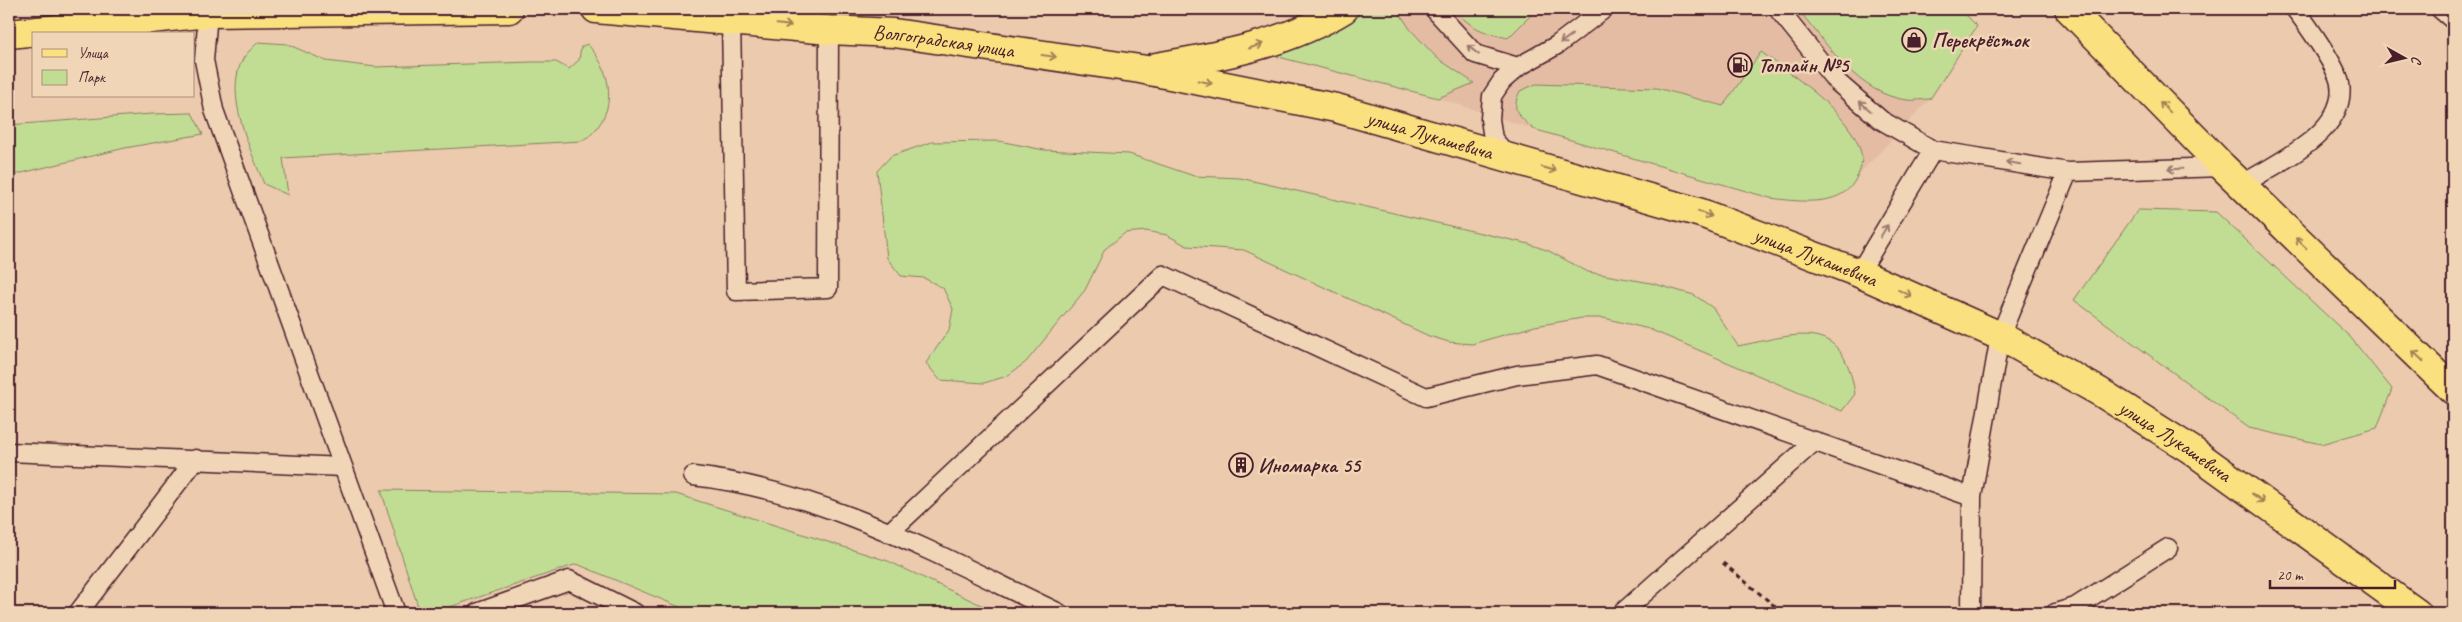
<svg xmlns="http://www.w3.org/2000/svg" width="2462" height="622" viewBox="0 0 2462 622" font-family="Caveat,sans-serif">
<rect width="100%" height="100%" fill="#eccaad"/>
<filter id="ink" filterUnits="userSpaceOnUse"><feTurbulence type="fractalNoise" baseFrequency=".02" numOctaves="2"/><feDisplacementMap in="SourceGraphic" scale="10" xChannelSelector="R" yChannelSelector="G"/><feConvolveMatrix kernelMatrix="1 2 1 2 8 2 1 2 1" color-interpolation-filters="sRGB"/></filter>
<g filter="url(#ink)">
<path fill="#e4bca3" d="M1397,9H1803L1801,12L1907,100L1930,99L1860,173L1862,154L1723,106L1657,88L1516,111L1533,129L1438,98L1474,82L1437,58L1410,29Z"/>
<path fill="#c1dd94" stroke="#867e60" d="M1362,9H1397L1410,29L1437,58L1474,83L1438,98L1271,55Z
M1455,9H1537L1508,38C1485,33 1469,28 1455,9Z
M1803,9H1960L1977,26L1930,99C1923,99 1914,101 1907,100C1858,94 1830,47 1800,12Z
M258,42L287,44L326,61L375,67L533,62H556L569,69L579,60L581,47L587,44C609,66 618,103 596,129C593,134 586,138 581,141L283,158L288,195L264,184C251,150 223,94 243,59C246,53 254,47 258,42Z
M1761,52C1792,75 1852,114 1861,153C1864,163 1859,174 1854,182C1839,208 1796,201 1770,198L1533,129C1519,115 1510,112 1520,91L1536,84L1657,88L1723,106Z
M192,113L203,134L125,148L9,176V125L152,114Z
M999,141L1044,150L1129,154L1194,176L1240,178L1529,244L1549,251L1588,272L1651,283L1694,295L1713,308L1738,346C1796,335 1843,314 1855,394L1842,411L1649,329L1604,318H1582L1535,326L1472,344L1449,342L1429,336L1244,250L1187,246L1167,235L1146,231L1125,233L1105,249L1085,290L1026,362L1007,376L984,383L940,380L926,363L949,330L953,309L943,288L924,278L901,276L887,258L877,171L891,156L932,142Z
M2138,210L2216,212L2351,338L2392,389L2377,428L2321,444L2249,428L2074,300Z
M381,490L676,494L888,561L998,613H694L577,564L432,613H420Z"/>
<g fill="none" stroke-linecap="round" stroke-linejoin="round">
<g stroke="#4a1f2b" stroke-width="21">
<path id="lane" d="M1434,9L1475,54L1518,67
M1778,9L1836,81L1881,120L1933,150L2068,172L2223,167
M2440,9L2453,20
M208,13L204,60L214,110L396,613
M731,20L736,291L828,288L829,30
M1508,156L1493,139L1490,119L1492,96L1502,81L1518,67L1557,45L1604,9
M2241,185C2275,164 2348,132 2340,84C2338,68 2306,23 2295,9
M1859,273L1933,150
M9,452L343,467
M693,476C823,490 943,558 1059,613
M889,533L1163,275L1426,397L1517,375L1597,365L1972,497
M78,613L196,459
M477,613L569,580L635,613
M1622,613L1815,441
M1971,613L1972,497L2000,336L2068,172
M2055,613L2075,607L2168,548"/>
</g>
<g stroke="#4a1f2b" stroke-width="31">
<g id="primary">
<path id="s1" d="M596,9L829,30L894,33L1140,69L1336,108L1701,213L1859,273L2000,336L2100,392L2190,449L2417,613"/>
<path d="M2069,9L2223,167L2453,390"/>
<path d="M9,34L208,13L509,9"/>
<path d="M1156,67C1221,56 1287,44 1344,9"/>
</g>
</g>
<path stroke="#4a1f2b" stroke-width="3" stroke-dasharray="5 4" stroke-linecap="butt" d="M1723,563L1783,613
M1892,613L1922,610L1933,613"/>
<use href="#lane" stroke="#f0d6b7" stroke-width="18"/>
<use href="#primary" stroke="#fbe080" stroke-width="28"/>
</g>
<defs><path id="oneway-shaft" d="M-6 0H5M1.5-3L5.5 0L1.5 3" fill="none" stroke-width="1.6" stroke-linecap="round" stroke-linejoin="round" transform="scale(1.25)"/></defs>
<g stroke="#a28056">
<use href="#oneway-shaft" transform="translate(784 25) rotate(6)"/>
<use href="#oneway-shaft" transform="translate(1256 46) rotate(-19)"/>
<use href="#oneway-shaft" transform="translate(1049 56) rotate(8)"/>
<use href="#oneway-shaft" transform="translate(1205 82) rotate(11)"/>
<use href="#oneway-shaft" transform="translate(2165 107) rotate(-134)"/>
<use href="#oneway-shaft" transform="translate(1549 169) rotate(16)"/>
<use href="#oneway-shaft" transform="translate(1705 214) rotate(19)"/>
<use href="#oneway-shaft" transform="translate(2301 243) rotate(-136)"/>
<use href="#oneway-shaft" transform="translate(1905 293) rotate(24)"/>
<use href="#oneway-shaft" transform="translate(2418 356) rotate(-136)"/>
<use href="#oneway-shaft" transform="translate(2258 498) rotate(36)"/>
</g>
<g stroke="#9d7a71">
<use href="#oneway-shaft" transform="translate(1566 39) rotate(144)"/>
<use href="#oneway-shaft" transform="translate(1473 50) rotate(-142)"/>
<use href="#oneway-shaft" transform="translate(1865 106) rotate(-139)"/>
<use href="#oneway-shaft" transform="translate(2013 163) rotate(-170)"/>
<use href="#oneway-shaft" transform="translate(2175 169) rotate(178)"/>
<use href="#oneway-shaft" transform="translate(1884 231) rotate(-59)"/>
</g>
</g>
<defs>
<g id="shop-ring" transform="scale(1.25)"><circle r="9.5" fill="#f0d6b7" stroke="#4a1f2b" stroke-width="1.5"/><path d="M-5-2.5h2.3a2.7 3.5 0 0 1 5.4 0H5L5.5 6h-11ZM-1.5-2.5h3a1.5 2.3 0 0 0-3 0Z" fill="#4a1f2b"/></g>
<g id="fuel-ring" transform="scale(1.25)"><circle r="9.5" fill="#f0d6b7" stroke="#4a1f2b" stroke-width="1.5"/><path d="M-5.5-6h7V0h2V4h1.3V-2.5L3-4.5l.8-.8L6-3V5H2.5V1h-1V6h-7ZM-4.2-4.7v3.2H.2V-4.7Z" fill="#4a1f2b"/></g>
<g id="building-ring" transform="scale(1.25)"><circle r="9.5" fill="#f0d6b7" stroke="#4a1f2b" stroke-width="1.5"/><path d="M-4-6H4V6H1V3H-1V6H-4ZM-2.5-4.3h1.7v1.8h-1.7ZM.8-4.3h1.7v1.8H.8ZM-2.5-1h1.7V.8h-1.7ZM.8-1h1.7V.8H.8Z" fill="#4a1f2b"/></g>
</defs>
<g fill-rule="evenodd">
<use href="#shop-ring" x="1914" y="40"/>
<use href="#fuel-ring" x="1740" y="65"/>
<use href="#building-ring" x="1241" y="465"/>
</g>
<g text-anchor="middle" stroke-width="5" stroke-linejoin="round" paint-order="stroke">
<g font-size="21" font-weight="bold" fill="#4a1f2b" stroke="#f0d6b7" text-anchor="start">
<text x="1932" y="47">Перекрёсток</text>
<text x="1758" y="72">Топлайн №5</text>
<text x="1258" y="472">Иномарка 55</text>
</g>
<g font-size="21" fill="#4a1f2b" stroke="#f0d6b7">
<text dy="7" stroke="none"><textPath href="#s1" startOffset="349">Волгоградская улица</textPath></text>
<text dy="7" stroke="none"><textPath href="#s1" startOffset="845">улица Лукашевича</textPath></text>
<text dy="7" stroke="none"><textPath href="#s1" startOffset="1250">улица Лукашевича</textPath></text>
<text dy="7" stroke="none"><textPath href="#s1" startOffset="1655">улица Лукашевича</textPath></text>
</g>
</g>
<rect width="2462" height="622" fill="none" stroke="#f0d6b7" stroke-width="30"/>
<rect x="15" y="15" width="2432" height="592" fill="none" stroke="#4a1f2b" stroke-width="2" filter="url(#ink)"/>
<rect x="32" y="32" width="162" height="65" fill="#f0d6b7" stroke="#ae8d7f"/>
<rect x="42" y="49" width="25" height="8" fill="#fbe080" stroke="#ae8d7f"/>
<text x="78" y="58" font-size="15" fill="#4a1f2b">Улица</text>
<rect x="42" y="70" width="25" height="15" fill="#c1dd94" stroke="#ae8d7f"/>
<text x="78" y="82" font-size="15" fill="#4a1f2b">Парк</text>
<g transform="translate(2404 58) rotate(98)" stroke="#f0d6b7" stroke-width="4" paint-order="stroke">
<path d="M0-4L9 19L0 12L-9 19Z" fill="#4a1f2b"/>
<text y="-8" font-size="14" font-weight="bold" text-anchor="middle" fill="#4a1f2b">С</text>
</g>
<path d="M2270 580v8h125v-8" fill="none" stroke="#4a1f2b" stroke-width="2.5"/>
<text x="2277" y="580" font-size="15" fill="#4a1f2b" stroke="#f0d6b7" stroke-width="4" paint-order="stroke">20 m</text>
</svg>
